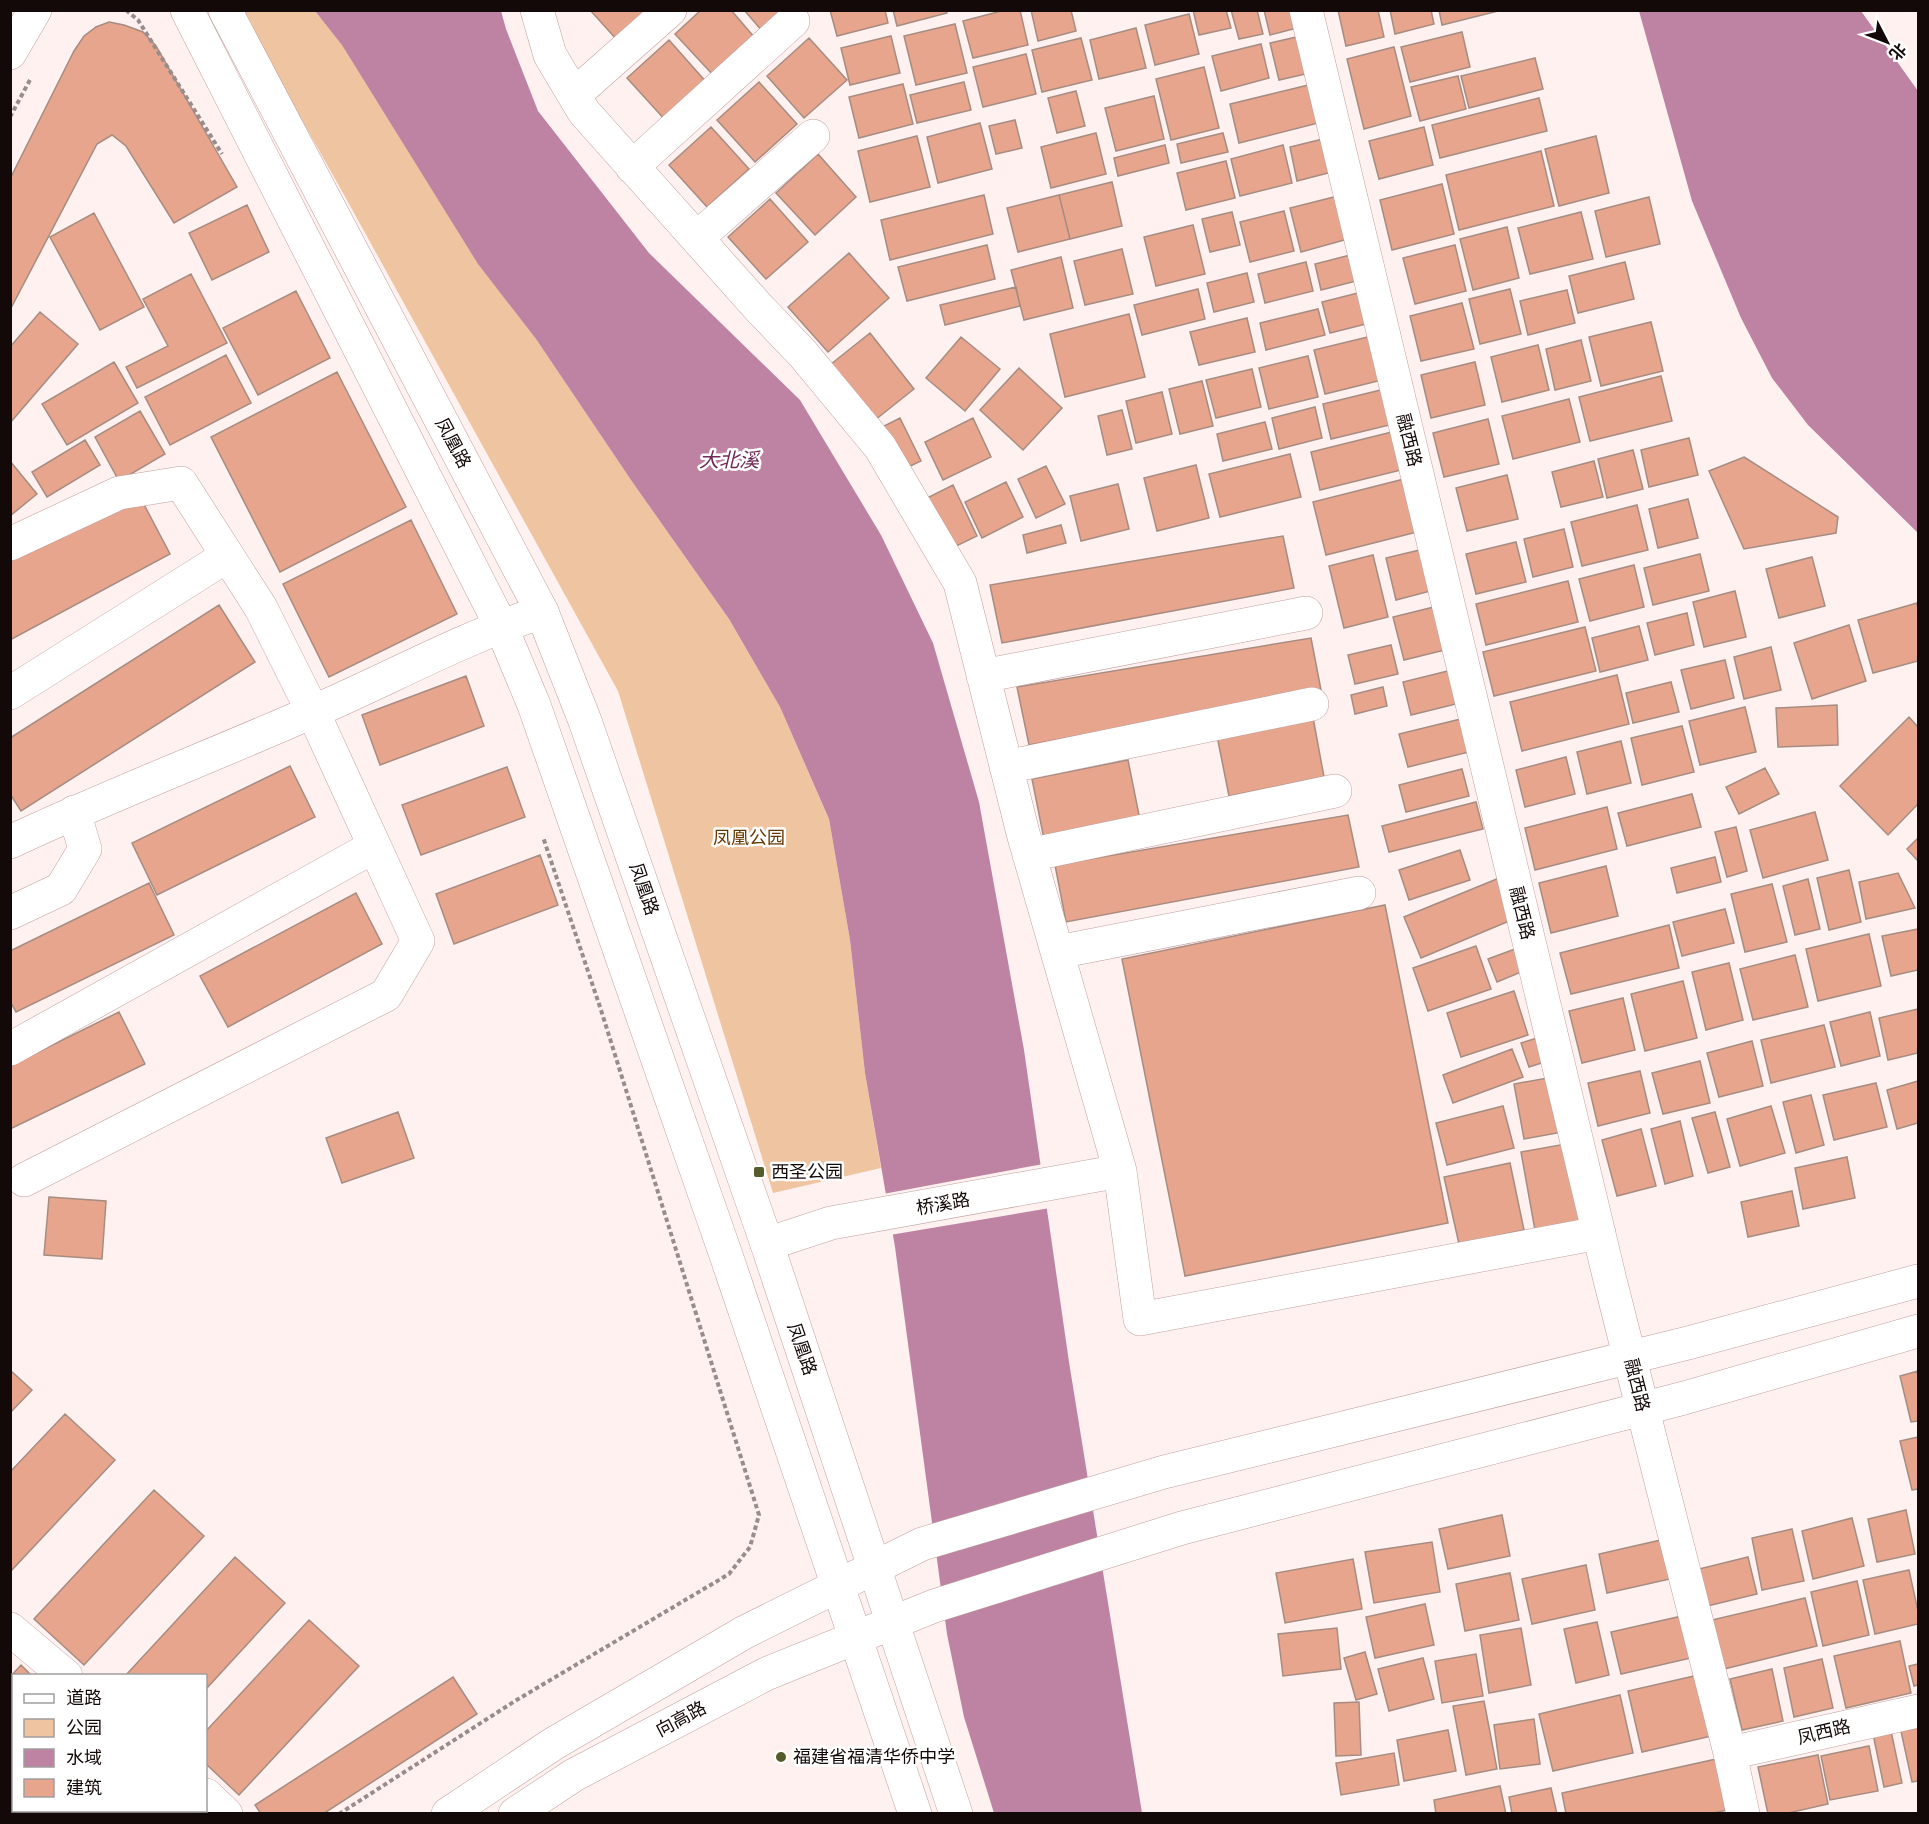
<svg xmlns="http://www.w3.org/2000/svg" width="1929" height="1824" viewBox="0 0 1929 1824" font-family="'PT Sans Narrow','Noto Sans SC',sans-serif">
<rect width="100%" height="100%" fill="#fff1f0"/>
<path fill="#efc4a1" d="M237,11H315L342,44L478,263L536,339L633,483L729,619L780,707L829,819L850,940L865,1073L881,1168L773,1193L618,691L348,202L275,72Z"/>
<path fill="#be83a3" d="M315,11H501L506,29L538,111L649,253L800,400L881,535L933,643L979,802L1024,1050L1069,1362L1142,1813H994L964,1717L947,1634L895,1247L865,1073L850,940L829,819L780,707L729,619L633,483L536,339L478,264L342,45Z
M1639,11H1861L1918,91V533L1808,425L1772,378L1741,318L1692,201Z"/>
<path fill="#fff1f0" d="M1043,1164L1050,1208L890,1235L883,1194Z"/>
<path fill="#e6a58c" stroke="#a78c81" stroke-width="1.5" d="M590,10H649L617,40Z
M701,10H731L755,38L714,76L675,34Z
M744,10H787L763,32Z
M830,10H885L888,23L837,36Z
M893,10H946L947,13L897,26Z
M1005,10H1020L1028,45L973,58L963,21Z
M1031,10H1071L1076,31L1038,41Z
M1193,10H1226L1231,28L1199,35Z
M1231,10H1257L1263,34L1239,39Z
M1264,10H1297L1301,27L1270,35Z
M1338,10H1378L1384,37L1346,46Z
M1390,10H1431L1434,24L1395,34Z
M1439,10H1502L1442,25Z
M1189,14L1199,54L1155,65L1145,25Z
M109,22L124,25L143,32L156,46L237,187L174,223L126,146L112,135L97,144L10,310V179L74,51L84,36L96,27Z
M955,24L967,73L916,85L904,36Z
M1136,28L1146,68L1099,79L1090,40Z
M1462,32L1470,67L1410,82L1401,47Z
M891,36L900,73L850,85L841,48Z
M1301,36L1310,73L1279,80L1270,43Z
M809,38L847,80L804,118L767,76Z
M1081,38L1092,80L1042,92L1032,50Z
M669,40L707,83L666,121L627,78Z
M1261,44L1269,78L1221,91L1212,56Z
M1394,47L1411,116L1364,129L1347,59Z
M1026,54L1036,94L983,107L973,67Z
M1535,58L1543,89L1469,108L1461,76Z
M1204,67L1219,128L1171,140L1156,79Z
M1458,76L1466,109L1420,121L1411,87Z
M759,82L797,124L755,162L717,120Z
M964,82L971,110L917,123L910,95Z
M1317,83L1326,121L1239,143L1230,104Z
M903,84L913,124L859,138L849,97Z
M1076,91L1085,126L1057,133L1048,98Z
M1154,96L1164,139L1116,151L1105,108Z
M1539,98L1547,131L1440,158L1432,125Z
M1015,120L1022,148L996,154L989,126Z
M980,123L992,169L938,183L927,137Z
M711,127L749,169L707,207L669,165Z
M1424,127L1433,165L1379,179L1369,141Z
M1096,133L1106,174L1051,188L1041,147Z
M1223,133L1228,152L1181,163L1177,144Z
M917,136L930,187L870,202L858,151Z
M1596,136L1609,193L1559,206L1545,149Z
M1327,138L1336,171L1297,181L1290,147Z
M1165,145L1169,163L1118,176L1114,158Z
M1283,145L1292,183L1240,196L1231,159Z
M1541,151L1554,206L1459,230L1446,175Z
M818,154L856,197L815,235L776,193Z
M1226,161L1235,198L1186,210L1177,173Z
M1112,182L1122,226L1070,239L1059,195Z
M1442,184L1454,234L1392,250L1380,200Z
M984,195L993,234L890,260L881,220Z
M1059,195L1070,239L1018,252L1007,208Z
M1338,196L1348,239L1301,252L1290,208Z
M1649,197L1660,244L1606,257L1595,211Z
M770,199L808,242L766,279L728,237Z
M247,205L269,252L212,280L189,233Z
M1284,211L1294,251L1250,262L1240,222Z
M1232,212L1240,245L1210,252L1202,219Z
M1581,212L1593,259L1530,274L1518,228Z
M94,213L144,307L100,330L50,237Z
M1193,225L1205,274L1156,286L1144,237Z
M1507,227L1519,278L1473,290L1460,239Z
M987,245L995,279L907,301L898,267Z
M1455,245L1466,291L1415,304L1403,258Z
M1122,249L1133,294L1085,305L1074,261Z
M849,253L889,298L828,352L788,307Z
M1354,254L1360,280L1321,290L1315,264Z
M1061,257L1073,308L1024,320L1011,270Z
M1306,262L1313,291L1265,303L1258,274Z
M1625,262L1634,299L1578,313L1569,276Z
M1247,273L1254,302L1214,312L1207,283Z
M191,274L227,343L137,388L126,367L168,346L143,299Z
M1016,287L1020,306L945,325L940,305Z
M1198,289L1205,319L1142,335L1134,305Z
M1510,289L1521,334L1480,344L1469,299Z
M1567,290L1575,323L1528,335L1520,301Z
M296,291L330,358L258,395L223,328Z
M1366,291L1374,322L1330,333L1322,302Z
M1462,303L1474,349L1421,361L1410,316Z
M1318,309L1325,335L1266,350L1260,323Z
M40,312L78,344L10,423V347Z
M1129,314L1145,377L1065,397L1050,334Z
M1247,318L1255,352L1199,365L1190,332Z
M1651,322L1663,371L1601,386L1589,337Z
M870,333L914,389L870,424L826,368Z
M1376,335L1386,379L1325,394L1314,350Z
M961,337L1000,369L965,411L926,378Z
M1581,340L1591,381L1555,390L1546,349Z
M1538,345L1549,390L1502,402L1491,357Z
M226,355L251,403L170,445L145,397Z
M1308,356L1318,397L1269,409L1259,368Z
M114,362L138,403L67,445L42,404Z
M1475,362L1485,405L1431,418L1421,375Z
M1019,368L1062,408L1023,450L980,410Z
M1252,369L1261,407L1216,418L1206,380Z
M337,372L406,507L280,572L211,437Z
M1661,376L1672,421L1590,441L1579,397Z
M1202,381L1213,426L1180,434L1169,389Z
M1393,387L1402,422L1331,439L1323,404Z
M1162,392L1172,434L1136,443L1126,401Z
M1569,399L1580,442L1513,459L1502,416Z
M1315,407L1322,438L1279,449L1272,418Z
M1122,410L1132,449L1107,455L1098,416Z
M140,411L165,454L119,481L95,437Z
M900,418L921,461L902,470L882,427Z
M973,418L991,457L943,480L925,442Z
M1488,419L1499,464L1444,477L1433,433Z
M1265,422L1272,449L1223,461L1217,434Z
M1400,430L1409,468L1320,490L1311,452Z
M1689,438L1698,475L1649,487L1641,450Z
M85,440L100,465L47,497L32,472Z
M1633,450L1643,489L1607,498L1598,459Z
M1290,454L1301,497L1220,517L1209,474Z
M1744,457L1838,517L1836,533L1744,549L1709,471Z
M10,461L37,494L10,516Z
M1594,461L1603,497L1561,507L1552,472Z
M1196,465L1209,518L1157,531L1144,478Z
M1046,466L1065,504L1036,518L1018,479Z
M1507,475L1518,519L1467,531L1456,488Z
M1412,477L1425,530L1326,555L1313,502Z
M1006,482L1023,517L982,538L965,502Z
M1118,484L1129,529L1081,541L1070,496Z
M953,485L977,536L948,550L923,500Z
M138,493L170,554L10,640V561Z
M1688,499L1698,538L1658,548L1649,509Z
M1637,505L1648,550L1582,566L1571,522Z
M411,520L457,614L329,677L283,584Z
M1061,525L1066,543L1027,553L1023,535Z
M1564,529L1573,567L1533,577L1524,539Z
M1283,536L1294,588L1002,643L990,585Z
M1516,542L1526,582L1476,594L1466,554Z
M1428,548L1438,589L1396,600L1386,558Z
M1700,554L1709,591L1653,605L1644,568Z
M1373,555L1388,617L1344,628L1329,566Z
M1812,557L1825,606L1779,618L1766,569Z
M1634,565L1644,607L1590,621L1579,579Z
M1568,581L1578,622L1486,645L1476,604Z
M1735,591L1746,637L1704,647L1693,602Z
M1917,603L1918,609V661L1873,673L1858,620Z
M219,605L255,662L21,811L10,794V738Z
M1442,605L1453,648L1404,660L1393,617Z
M1687,613L1694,645L1655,655L1647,623Z
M1849,625L1866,681L1812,699L1794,643Z
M1639,626L1648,660L1600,672L1592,638Z
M1585,627L1596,671L1494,696L1483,652Z
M1311,638L1321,690L1029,745L1017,687Z
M1391,645L1398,674L1355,684L1348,655Z
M1771,647L1781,690L1744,699L1734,657Z
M1725,660L1734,698L1691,709L1681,670Z
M1452,670L1460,703L1411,715L1403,682Z
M1617,675L1629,724L1522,751L1510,702Z
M466,676L484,726L380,765L362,715Z
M1671,682L1679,712L1633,723L1626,693Z
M1383,687L1387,706L1355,714L1351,695Z
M1837,705L1838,745L1778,747L1776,708Z
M1745,707L1756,752L1700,765L1689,721Z
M1312,712L1324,777L1229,796L1216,731Z
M1469,717L1477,750L1408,767L1399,734Z
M1909,717L1918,727V804L1888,835L1840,786Z
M1682,726L1694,772L1642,785L1631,738Z
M1621,741L1631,783L1587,794L1577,752Z
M1566,757L1575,794L1525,807L1516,770Z
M1128,760L1141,825L1045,844L1032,779Z
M290,766L315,817L157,895L132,843Z
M507,767L525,817L421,855L402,805Z
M1765,768L1779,794L1739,814L1726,787Z
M1462,769L1469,796L1406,812L1399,785Z
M1692,794L1701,827L1627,846L1618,813Z
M1476,802L1483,829L1389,852L1382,826Z
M1607,807L1617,849L1535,870L1525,828Z
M1815,812L1828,860L1763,878L1750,830Z
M1348,815L1359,867L1066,922L1055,865Z
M1736,827L1747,871L1727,877L1715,832Z
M1918,838V861L1907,849Z
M1460,850L1470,880L1409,900L1399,870Z
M540,855L558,905L454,944L436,894Z
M1715,857L1721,882L1677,893L1671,868Z
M1606,866L1618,916L1551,933L1539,883Z
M1849,870L1861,922L1829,930L1817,878Z
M1898,873L1915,908L1866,919L1859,882Z
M1504,876L1521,916L1421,958L1404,917Z
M1808,879L1820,929L1795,935L1783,886Z
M149,883L174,935L16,1012L10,1001V951Z
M1772,884L1787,942L1745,952L1731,894Z
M356,893L382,944L228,1027L200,976Z
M1385,905L1448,1223L1185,1276L1122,959Z
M1725,909L1734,943L1682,956L1673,922Z
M1669,925L1679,968L1571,994L1560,953Z
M1918,929V970L1891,976L1882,936Z
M1869,934L1881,986L1818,1001L1806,949Z
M1476,946L1491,989L1428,1011L1413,968Z
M1523,946L1531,968L1497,982L1488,959Z
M1795,955L1808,1007L1753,1020L1740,969Z
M1729,963L1743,1020L1706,1030L1692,972Z
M1683,981L1697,1038L1645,1051L1631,994Z
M1514,991L1528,1035L1461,1057L1447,1013Z
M1623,998L1635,1050L1582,1063L1569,1011Z
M1918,1009V1053L1888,1060L1879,1018Z
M119,1012L145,1064L10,1129V1066Z
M1870,1012L1880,1056L1841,1066L1830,1022Z
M1824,1025L1835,1067L1771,1083L1761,1040Z
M1544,1036L1551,1060L1529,1067L1521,1043Z
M1752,1041L1763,1086L1719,1097L1707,1053Z
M1512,1049L1523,1077L1453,1103L1443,1075Z
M1700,1061L1710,1103L1663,1114L1652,1073Z
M1640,1071L1650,1113L1598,1126L1588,1083Z
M1553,1077L1563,1132L1524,1139L1514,1084Z
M1918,1081V1123L1897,1129L1887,1090Z
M1876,1083L1887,1127L1834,1140L1823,1095Z
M1811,1095L1824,1145L1796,1153L1783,1102Z
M1503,1106L1514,1148L1447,1165L1436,1123Z
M1771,1106L1785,1153L1740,1166L1727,1119Z
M398,1112L414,1158L342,1183L326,1138Z
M1715,1112L1730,1167L1708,1173L1692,1118Z
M1680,1121L1693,1176L1665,1184L1651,1129Z
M1641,1129L1656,1186L1617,1196L1602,1140Z
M1571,1143L1586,1227L1536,1236L1521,1152Z
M1847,1157L1855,1198L1803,1209L1795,1168Z
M1510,1163L1524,1230L1459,1244L1444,1177Z
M1792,1191L1799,1226L1748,1237L1741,1202Z
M49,1197L106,1201L102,1259L44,1255Z
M10,1370L32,1390L10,1413Z
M1918,1371V1421L1911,1422L1900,1376Z
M65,1414L115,1460L10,1572V1472Z
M1918,1437V1489L1912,1490L1900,1441Z
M154,1490L204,1536L84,1665L34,1619Z
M1906,1510L1915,1554L1877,1562L1868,1519Z
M1502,1515L1510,1556L1448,1569L1439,1529Z
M1852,1518L1864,1566L1813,1579L1802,1531Z
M1792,1529L1804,1581L1762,1590L1752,1538Z
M1661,1540L1670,1579L1607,1593L1599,1554Z
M1432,1542L1440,1592L1374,1603L1365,1552Z
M235,1557L285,1603L206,1689V1676H125Z
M1748,1557L1757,1594L1703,1607L1695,1570Z
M1353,1559L1362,1609L1285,1623L1276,1573Z
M1586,1565L1595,1610L1532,1624L1522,1579Z
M1909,1570L1918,1611V1624L1875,1634L1863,1580Z
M1510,1573L1519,1620L1465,1631L1456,1584Z
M1857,1581L1869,1635L1823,1646L1811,1592Z
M1805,1598L1817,1646L1724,1669L1712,1620Z
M1425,1604L1434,1645L1375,1658L1366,1617Z
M1682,1616L1691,1658L1621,1674L1611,1632Z
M309,1620L359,1666L239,1795L206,1764V1731Z
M1597,1622L1609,1675L1576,1683L1564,1629Z
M1337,1628L1341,1669L1283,1676L1278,1634Z
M1521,1628L1531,1685L1489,1693L1480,1635Z
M1900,1641L1911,1693L1846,1708L1834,1656Z
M1365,1652L1377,1694L1356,1700L1344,1658Z
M1476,1654L1483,1696L1442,1703L1435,1661Z
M1423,1658L1434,1699L1389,1711L1378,1669Z
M1822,1659L1833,1708L1794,1717L1784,1668Z
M1918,1664V1685L1914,1686L1909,1666Z
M21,1665L32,1676H14V1770L10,1774V1677Z
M1772,1669L1783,1721L1742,1730L1730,1679Z
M1703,1674L1716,1735L1642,1752L1628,1691Z
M453,1677L477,1714L323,1814H261L255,1805Z
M1620,1695L1633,1753L1553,1771L1539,1714Z
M1484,1701L1497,1769L1466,1775L1453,1706Z
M1359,1702L1361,1755L1336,1756L1334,1703Z
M1534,1719L1540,1764L1500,1769L1494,1725Z
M1918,1728V1781L1912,1782L1901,1731Z
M1448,1730L1456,1771L1404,1781L1397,1740Z
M1891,1731L1902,1783L1884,1787L1873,1734Z
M1869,1746L1878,1791L1830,1800L1821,1756Z
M1394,1753L1399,1785L1341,1795L1336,1763Z
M1818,1755L1828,1804L1784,1814H1768L1758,1767Z
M1721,1758L1732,1809L1709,1814H1566L1562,1793Z
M1500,1786L1506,1814H1436L1434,1800Z
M1551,1788L1557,1814H1512L1509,1797Z
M36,1810H124L122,1814H33Z"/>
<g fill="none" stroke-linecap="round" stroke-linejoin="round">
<g stroke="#c1a19f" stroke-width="34">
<path id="minor" d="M537,10L550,55L584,112L759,308L803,354L880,447L960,583L1023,833L1120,1171L1140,1319L1599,1233
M1306,10L1610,1280L1730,1753L1743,1814
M574,95L670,10
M632,167L793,21
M697,238L813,136
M10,544L119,493L181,483L261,608L313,712L418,941L386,995L24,1180
M983,676L1306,613
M10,693L227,556
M1006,767L1312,704
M10,842C110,795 212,756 312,712C389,679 462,638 542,612
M1029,855L1335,791
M10,913L61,889L85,849L74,812
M1058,952L1359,893
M10,1049L373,847
M767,1244L831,1223L1120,1171
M10,1629L66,1676
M1730,1753L1918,1711
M206,1795L226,1814"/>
</g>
<g stroke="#c1a19f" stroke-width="34">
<path id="tertiary" d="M187,10L501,626L534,705L727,1258L915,1814
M225,10L542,612L585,721L767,1244L956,1814
M10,53L35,10
M448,1814L553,1744L745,1632L922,1544L1164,1472L1688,1343L1918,1281
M515,1814L574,1775L766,1674L934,1606L1182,1528L1684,1398L1918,1331"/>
</g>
<path stroke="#998d8c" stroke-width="4" stroke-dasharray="4.5 3" stroke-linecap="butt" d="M126,10L138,20L222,154
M10,117L31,78
M339,1814L515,1701L729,1574L750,1547L759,1515L601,1010L543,837"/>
<use href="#minor" stroke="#fff" stroke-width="33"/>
<use href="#tertiary" stroke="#fff" stroke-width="33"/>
</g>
<g fill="#545c2b" stroke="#fff" stroke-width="2">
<rect x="753" y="1166" width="12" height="12" rx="3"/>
<circle cx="781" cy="1757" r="6"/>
</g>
<g text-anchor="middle" stroke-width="5" stroke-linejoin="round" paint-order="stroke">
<g font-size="18" fill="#140909" stroke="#fff">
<text transform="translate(1409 440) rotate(76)" y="6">融西路</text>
<text transform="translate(453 443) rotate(62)" y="6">凤凰路</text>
<text transform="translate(644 889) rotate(71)" y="6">凤凰路</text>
<text transform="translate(1522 913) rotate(76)" y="6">融西路</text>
<text transform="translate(943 1204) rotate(-10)" y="6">桥溪路</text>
<text transform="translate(802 1349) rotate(71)" y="6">凤凰路</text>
<text transform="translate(1637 1385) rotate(76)" y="6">融西路</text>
<text transform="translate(681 1719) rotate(-28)" y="6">向高路</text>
<text transform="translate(1824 1732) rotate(-13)" y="6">凤西路</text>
</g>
<g font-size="18" fill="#673700" stroke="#fff">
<text x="749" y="844">凤凰公园</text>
</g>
<g font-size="18" fill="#140909" stroke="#fff" text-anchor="start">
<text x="771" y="1178">西圣公园</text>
<text x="793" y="1763">福建省福清华侨中学</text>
</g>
<g font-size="20" font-style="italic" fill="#702854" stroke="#fff">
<text x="729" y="467">大北溪</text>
</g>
</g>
<rect width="1929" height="1824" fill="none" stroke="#140909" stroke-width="24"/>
<rect x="12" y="1674" width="195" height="138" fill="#ffffff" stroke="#a19d9d" stroke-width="1.5"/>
<rect x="24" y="1694" width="30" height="9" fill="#ffffff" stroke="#a19d9d" stroke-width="1.5"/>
<text x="66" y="1704" font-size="18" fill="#140909">道路</text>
<rect x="24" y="1719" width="30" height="18" fill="#efc4a1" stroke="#a19d9d" stroke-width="1.5"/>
<text x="66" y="1734" font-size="18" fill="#140909">公园</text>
<rect x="24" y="1749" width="30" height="18" fill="#be83a3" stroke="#a19d9d" stroke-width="1.5"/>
<text x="66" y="1764" font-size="18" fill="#140909">水域</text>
<rect x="24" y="1779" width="30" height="18" fill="#e6a58c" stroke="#a19d9d" stroke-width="1.5"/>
<text x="66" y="1794" font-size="18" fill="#140909">建筑</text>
<g transform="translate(1887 42) rotate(132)" stroke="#ffffff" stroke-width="4.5" paint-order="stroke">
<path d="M0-4.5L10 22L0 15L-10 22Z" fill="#140909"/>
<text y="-9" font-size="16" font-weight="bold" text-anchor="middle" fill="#140909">北</text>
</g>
</svg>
